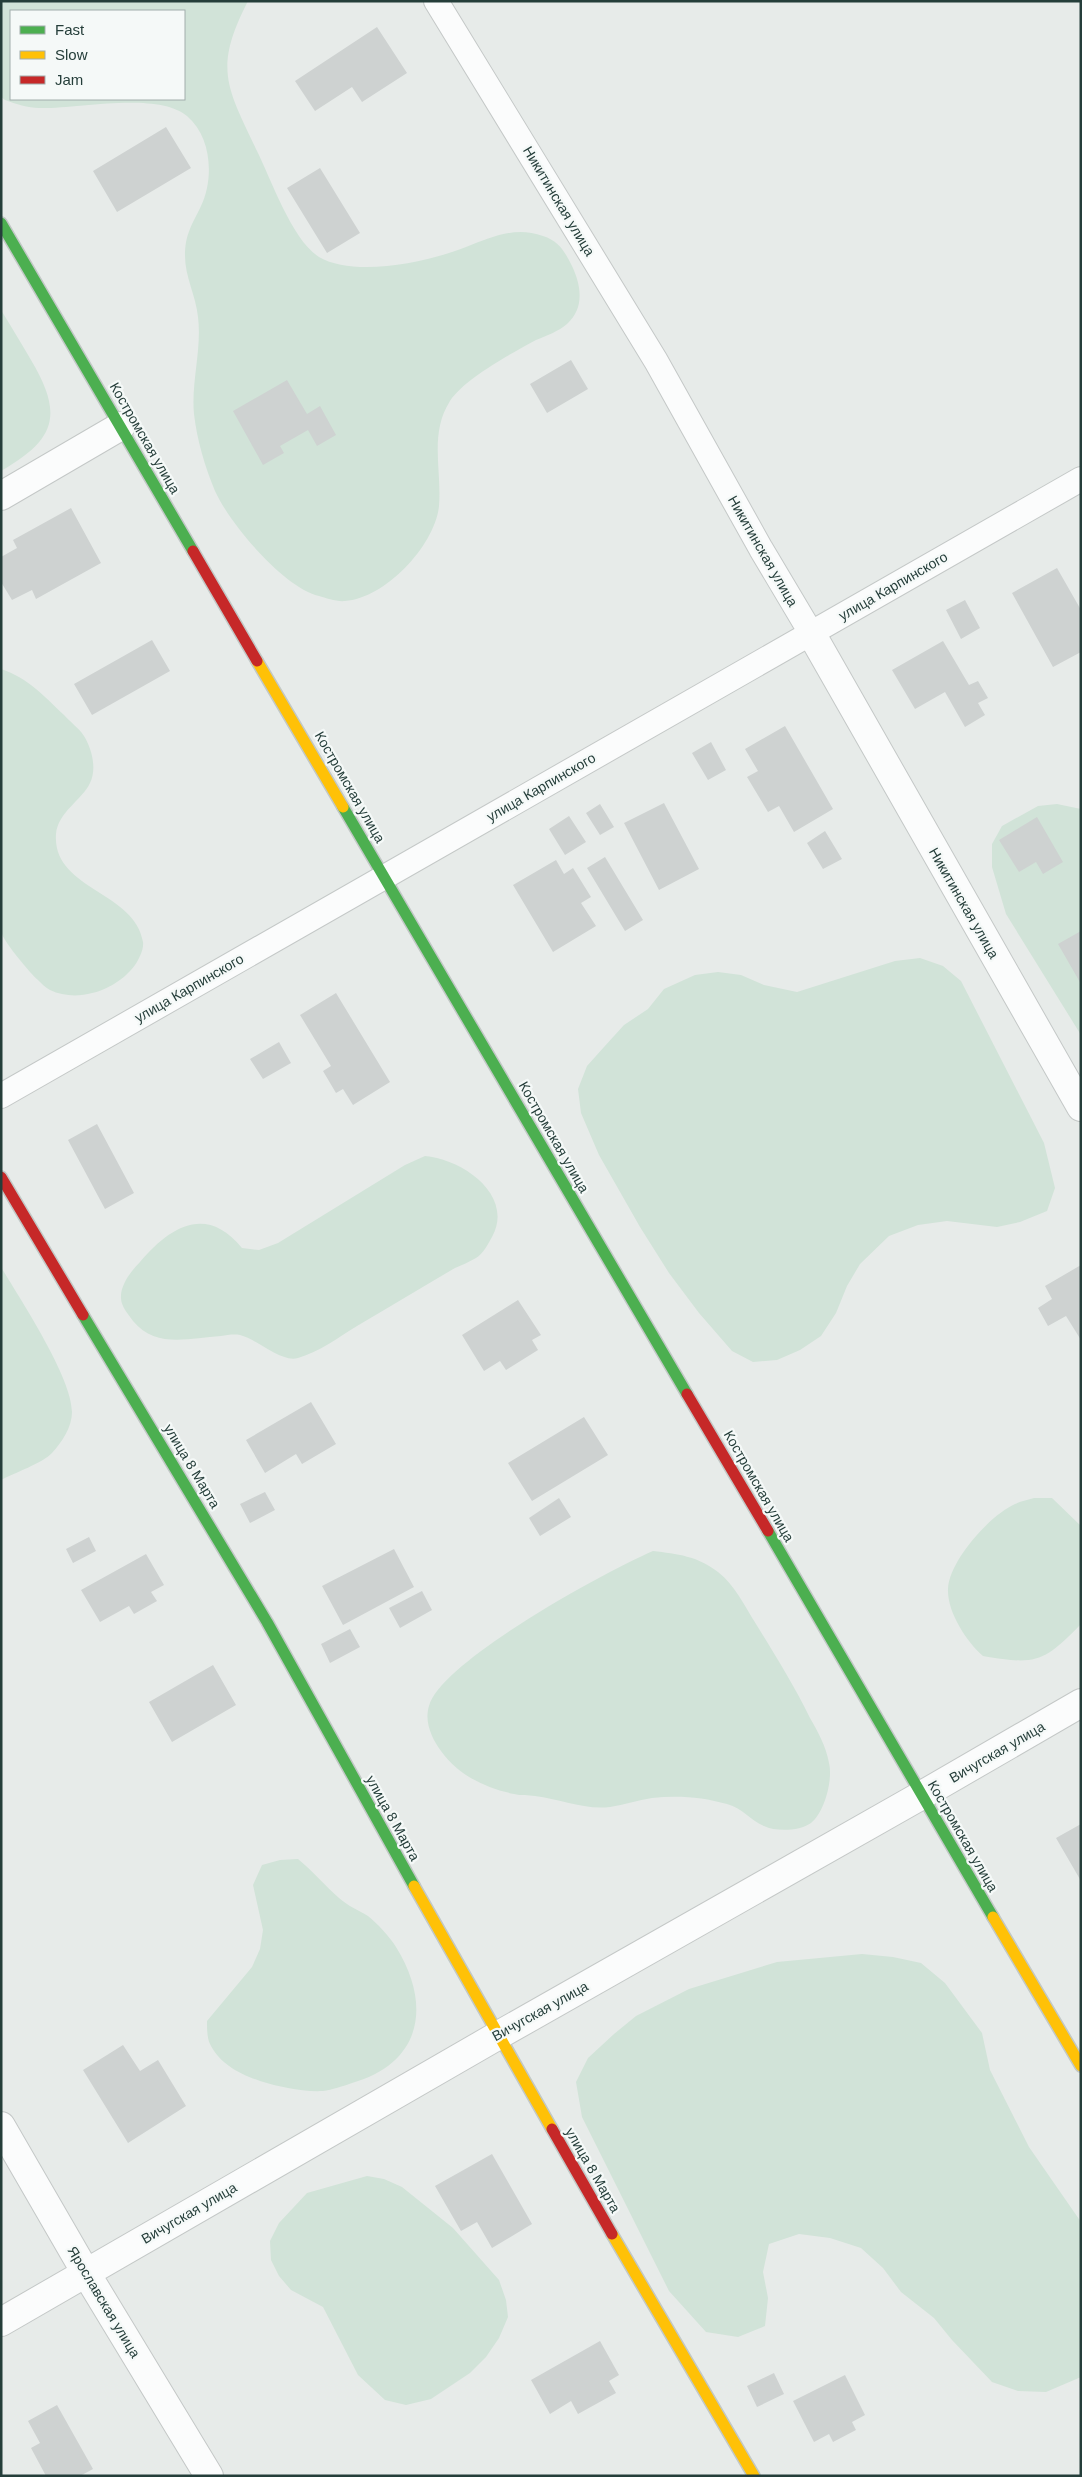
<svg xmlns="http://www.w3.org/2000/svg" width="1082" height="2477" viewBox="0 0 1082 2477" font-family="Arial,sans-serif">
<rect width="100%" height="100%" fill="#e7ebe9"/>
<path fill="#d1e3d8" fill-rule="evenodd" d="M1,1H248C213,69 227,87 257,151C271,179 292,240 319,257C355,278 429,262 466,247C492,237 515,226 543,236C559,241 565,252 572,266C581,285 585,308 567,324C559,331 546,336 536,340C512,353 464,379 450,401C429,434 442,470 439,506C435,545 386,598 345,601C337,602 326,598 319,596C283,587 230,524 215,491C205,467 197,440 194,414C191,382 202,349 198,317C196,296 185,277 185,256C185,234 192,225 201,206C214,179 212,137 187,116C158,91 76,109 39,108C28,108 16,104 5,100L1,97ZM11,11H184V99H11Z
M1,310C11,326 21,343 31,360C63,414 57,439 1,471Z
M1,669C28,678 44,696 64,715C70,722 79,728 84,736C92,749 97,769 90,783C82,800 58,812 56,834C52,890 135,891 143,942C144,949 139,959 135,965C118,989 79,1004 50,990C46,988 41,983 38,980C30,973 5,943 2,934C0,926 1,888 1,876C1,807 1,738 1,669Z
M1057,804L1081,809V1035L1006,914L992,867V844L1002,826L1038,806Z
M920,958L943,966L961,981L1044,1143L1055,1188L1047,1211L1020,1222L997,1227L947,1221L918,1225L889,1236L860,1264L847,1286L836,1313L821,1336L800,1350L777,1360L753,1362L732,1351L699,1313L669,1273L640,1227L599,1155L581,1113L578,1089L587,1066L604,1047L624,1025L648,1009L664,989L695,975L718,972L741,975L764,985L797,992L895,961Z
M425,1156C462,1159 515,1195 492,1237C488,1244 483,1254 476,1258C469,1262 462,1265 455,1268C422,1287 390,1307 357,1326C339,1337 319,1352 298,1358C281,1363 257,1339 240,1335C234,1334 227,1335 221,1336C189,1338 156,1349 133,1321C128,1314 121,1306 121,1298C120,1285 132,1270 140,1262C170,1227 206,1204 242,1248L259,1250L278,1243L405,1165Z
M1,1267C20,1299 72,1377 72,1412C72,1427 62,1442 52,1453C43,1463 14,1473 1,1480Z
M1034,1498H1052L1081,1526V1624C1043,1663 1036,1665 983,1656C967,1642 947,1612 948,1589C949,1561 990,1515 1015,1504C1021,1501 1028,1500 1034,1498Z
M653,1551C677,1554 698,1556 718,1572C735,1585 745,1607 756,1624C775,1655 794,1685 810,1718C818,1732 826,1746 829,1763C833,1779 825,1812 811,1823C800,1831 776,1832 764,1826C751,1821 743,1808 727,1804C703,1797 677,1795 652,1798C638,1800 624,1805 610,1807C584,1810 560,1799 535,1796C528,1795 521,1796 514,1794C485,1788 458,1775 441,1751C432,1739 424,1722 429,1706C441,1661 608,1570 653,1551Z
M298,1859C313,1871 325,1886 339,1898C348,1906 358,1910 368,1916C377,1923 390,1937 396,1947C432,2005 422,2063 352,2083C343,2086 332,2090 323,2091C301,2092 280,2087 260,2081C239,2074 219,2063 210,2044C207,2038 207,2028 207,2021L252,1967L260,1949L263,1930L253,1885L262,1865L280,1860Z
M862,1954L893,1957L921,1963L945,1983L982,2033L990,2070L1029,2147L1081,2222V2377L1046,2392L1018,2391L992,2382L952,2340L934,2318L901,2292L883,2268L861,2248L830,2238L799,2234L769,2244L763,2272L768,2298L765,2326L738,2337L706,2332L669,2291L582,2117L576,2082L588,2058L614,2034L636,2016L689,1989L777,1962Z
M367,2176L384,2179L402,2187L453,2228L499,2280L506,2300L508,2317L499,2338L486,2357L470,2373L431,2399L406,2405L385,2400L358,2375L323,2307L291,2290L279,2276L271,2260L270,2241L279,2223L307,2193Z"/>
<path fill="#ced2d1" d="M377,27L407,73L362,102L352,87L315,111L295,81Z
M166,127L191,168L117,212L93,171Z
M320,168L360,233L327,253L287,188Z
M571,360L588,389L547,413L530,384Z
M287,380L307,414L320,406L336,435L317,446L308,430L280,446L284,453L263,465L233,411Z
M71,508L101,563L36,599L32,590L12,600L1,582V557L17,548L13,540Z
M1057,568L1081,610V652L1053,667L1012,593Z
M965,600L980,628L961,639L946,610Z
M152,640L170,671L92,715L74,684Z
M943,641L969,685L978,681L988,698L978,703L985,715L965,727L945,692L915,709L892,670Z
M785,726L833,809L794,832L779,806L768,812L747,777L758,771L745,749Z
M711,742L726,770L708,780L692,753Z
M664,803L699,869L659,890L624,823Z
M600,804L614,827L600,835L586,813Z
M569,816L586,842L565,855L549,829Z
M1037,817L1063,862L1043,874L1036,862L1019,872L999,840Z
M825,831L842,859L823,869L807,843Z
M605,857L643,920L625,931L587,868Z
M556,860L564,874L573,868L591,897L581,903L596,926L553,952L513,885Z
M1081,931V984L1058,944Z
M336,993L390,1082L353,1105L343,1089L336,1093L323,1071L331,1066L300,1015Z
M279,1042L291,1063L263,1079L250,1059Z
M97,1124L134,1193L105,1209L68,1140Z
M1081,1265V1340L1066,1316L1048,1326L1038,1308L1052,1299L1045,1286Z
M518,1300L541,1335L532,1340L538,1350L506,1370L500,1361L484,1371L462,1335Z
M311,1402L336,1444L302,1464L296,1454L265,1473L246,1440Z
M584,1417L608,1455L532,1501L508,1463Z
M265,1492L275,1510L250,1523L240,1504Z
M559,1498L571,1517L540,1536L529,1518Z
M89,1537L96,1551L73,1563L66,1549Z
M394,1549L414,1587L343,1625L322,1586Z
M146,1554L164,1585L151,1592L157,1601L134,1614L129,1606L100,1622L81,1590Z
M422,1591L432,1610L400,1628L389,1608Z
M350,1629L360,1647L330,1663L321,1644Z
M213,1665L236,1705L172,1742L149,1702Z
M1081,1824V1881L1056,1838Z
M123,2045L140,2071L158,2060L186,2106L128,2143L83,2070Z
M492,2154L532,2224L492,2248L477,2222L461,2231L435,2186Z
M600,2341L619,2375L609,2381L616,2393L578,2414L571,2401L550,2414L531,2380Z
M774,2373L784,2394L757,2407L747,2386Z
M845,2375L865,2415L852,2422L856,2430L833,2442L829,2434L814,2442L793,2401Z
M57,2405L93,2469L80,2476H46L31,2448L40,2443L28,2421Z"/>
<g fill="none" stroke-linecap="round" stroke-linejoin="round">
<g stroke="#c4c8c7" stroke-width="26">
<path id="lane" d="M436,1L656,361L761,549L811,633
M1,1096L1081,479"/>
</g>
<g stroke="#c4c8c7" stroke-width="30">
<path id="street" d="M1,496L121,426
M811,633L1081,1107
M1,2126L86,2273L209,2476
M1,2322L497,2036L922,1795L1081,1703"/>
</g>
<g stroke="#c2c8c6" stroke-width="14">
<path id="fast" d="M1,223L193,551
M343,807L687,1394
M83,1315L267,1622L414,1886
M768,1531L993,1917"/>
</g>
<g stroke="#c2c8c6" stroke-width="14">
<path id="slow" d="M257,661L343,807
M414,1886L552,2129
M993,1917L1081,2066
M612,2234L754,2476"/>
</g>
<g stroke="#c2c8c6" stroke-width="14">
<path id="jam" d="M193,551L257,661
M1,1177L83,1315
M687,1394L768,1531
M552,2129L612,2234"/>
</g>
<use href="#lane" stroke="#fbfcfc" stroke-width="24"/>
<use href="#street" stroke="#fbfcfc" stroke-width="28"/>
<use href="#fast" stroke="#4caf50" stroke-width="11"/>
<use href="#slow" stroke="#ffc107" stroke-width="11"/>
<use href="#jam" stroke="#c62828" stroke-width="11"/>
</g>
<g text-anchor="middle" stroke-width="4.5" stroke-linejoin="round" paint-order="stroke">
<g font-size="14" fill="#253e3a" stroke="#f5f9f8">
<text transform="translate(559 201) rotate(59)" y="5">Никитинская улица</text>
<text transform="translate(145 438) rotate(60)" y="5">Костромская улица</text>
<text transform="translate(763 551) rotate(60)" y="5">Никитинская улица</text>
<text transform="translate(893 586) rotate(-30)" y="5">улица Карпинского</text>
<text transform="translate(350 787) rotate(60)" y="5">Костромская улица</text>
<text transform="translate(541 787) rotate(-30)" y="5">улица Карпинского</text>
<text transform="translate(964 903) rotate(60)" y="5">Никитинская улица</text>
<text transform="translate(189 988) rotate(-30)" y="5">улица Карпинского</text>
<text transform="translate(554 1137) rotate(60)" y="5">Костромская улица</text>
<text transform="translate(192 1466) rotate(59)" y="5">улица 8 Марта</text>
<text transform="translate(759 1486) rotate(60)" y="5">Костромская улица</text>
<text transform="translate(997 1752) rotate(-30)" y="5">Вичугская улица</text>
<text transform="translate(393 1818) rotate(61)" y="5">улица 8 Марта</text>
<text transform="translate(963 1836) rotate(60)" y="5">Костромская улица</text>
<text transform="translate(540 2011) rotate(-29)" y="5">Вичугская улица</text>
<text transform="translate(593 2170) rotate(60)" y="5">улица 8 Марта</text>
<text transform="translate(189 2213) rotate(-30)" y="5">Вичугская улица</text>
<text transform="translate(104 2302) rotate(59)" y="5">Ярославская улица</text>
</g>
</g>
<rect width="1082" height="2477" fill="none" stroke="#253e3a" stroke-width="5"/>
<rect x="10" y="10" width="175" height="90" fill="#f5f9f8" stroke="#a2aeac"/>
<rect x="20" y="26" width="25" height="8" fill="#4caf50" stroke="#a2aeac"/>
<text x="55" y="35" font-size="15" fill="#253e3a">Fast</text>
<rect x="20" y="51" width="25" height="8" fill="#ffc107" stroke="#a2aeac"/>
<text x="55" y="60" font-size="15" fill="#253e3a">Slow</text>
<rect x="20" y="76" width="25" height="8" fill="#c62828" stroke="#a2aeac"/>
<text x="55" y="85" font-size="15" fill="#253e3a">Jam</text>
</svg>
